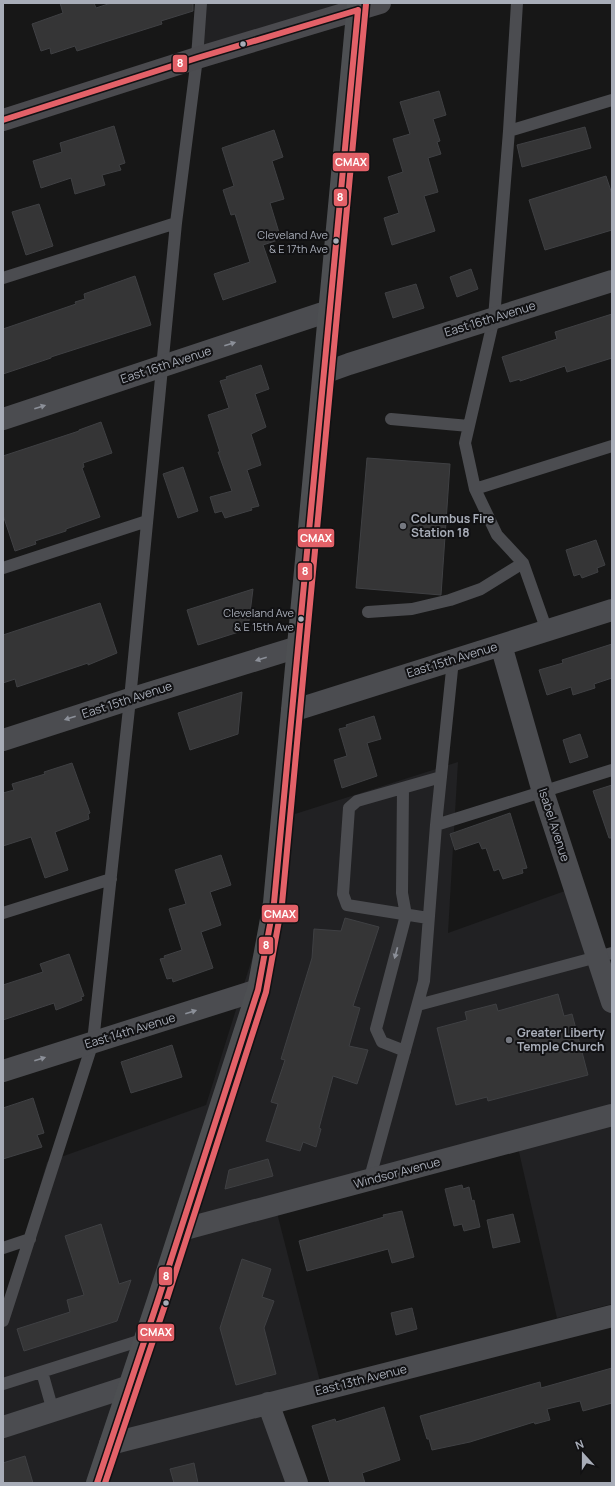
<svg xmlns="http://www.w3.org/2000/svg" width="615" height="1486" viewBox="0 0 615 1486" font-family="Manrope,sans-serif">
<rect width="100%" height="100%" fill="#171717"/>
<path fill="#212123" d="M196,3H358L190,60Z
M458,762L448,933L573,888L599,960L612,956V1304L557,1318L516,1139L274,1201L322,1389L269,1405L293,1483H3V1312L47,1162L206,1105L261,930L273,821Z"/>
<path fill="#353536" stroke="#3f4043" d="M60,3H94L96,8L111,3H193V11L161,21L162,24L105,42L77,51L75,46L51,54L50,48L41,51L32,24L63,13Z
M439,91L446,115L433,119L440,141L437,142L441,154L428,158L438,192L424,196L435,231L392,245L384,218L399,213L388,177L403,172L393,139L410,134L400,102Z
M114,126L125,163L119,165L121,170L102,175L105,185L75,194L71,178L41,188L33,161L62,152L60,143Z
M585,127L591,148L522,167L517,145Z
M274,130L283,157L272,161L284,199L270,203L281,239L263,245L276,282L223,300L214,274L250,262L235,214L231,215L223,190L234,186L222,148Z
M606,176L612,194V230L545,250L529,200Z
M39,204L53,246L26,255L12,212Z
M471,269L478,289L457,297L450,277Z
M135,276L151,325L51,357V358L3,374V329L76,304L75,302L85,299L84,294Z
M416,284L424,308L393,318L385,293Z
M612,314V358L567,372L565,366L520,381V379L510,382L502,357L557,339L555,332Z
M261,365L269,389L255,394L266,427L251,434L261,465L247,470L259,506L251,508L252,510L225,518L222,511L215,513L210,497L232,491L218,452H220L208,415L229,408L220,381L227,379L226,377Z
M101,422L112,453L83,463L84,467L82,468L100,517L66,529V531L35,541L36,544L15,551L3,515V456L79,431V430Z
M367,458L450,464L441,595L356,588Z
M183,467L198,511L178,518L163,474Z
M596,540L605,565L597,568L598,572L582,578L580,574L574,576L566,550Z
M253,589L248,629L198,645L187,610Z
M100,603L117,653L88,665V663L17,687L15,679L3,683V635Z
M612,644V678L594,684L595,688L573,695L571,687L547,695L539,670L563,663L562,660Z
M242,692L238,734L190,750L178,713Z
M374,716L381,739L367,743L377,776L342,788L334,760L347,756L339,729L347,727L346,725Z
M580,734L588,757L570,763L563,740Z
M72,763L90,813L88,814L89,819L55,832L68,870L45,878L31,837L3,846V793L14,790L12,784L45,774L44,772Z
M612,785V838H609L593,791Z
M510,813L527,868L522,869L523,873L503,879L499,869L494,871L486,848L482,849L479,842L455,850L450,834Z
M221,855L231,885L210,892L221,925L201,932L213,968L173,982L172,978L167,979L160,959L165,958L164,956L182,950L169,909L186,904L175,870Z
M345,918L379,927L353,1006L360,1008L349,1046L368,1050L357,1084L333,1076L319,1128L321,1129L316,1147L303,1142L300,1151L266,1141L278,1104L271,1102L285,1060L281,1059L312,958L314,929L341,931Z
M69,954L84,996L81,997L82,1000L56,1010L54,1003L3,1020V985L43,972L40,964Z
M558,994L564,1016L572,1014L588,1075L488,1101L487,1097L456,1105L437,1028L467,1020L465,1012L496,1004L498,1011Z
M172,1045L182,1077L131,1093L121,1062Z
M33,1098L44,1133L37,1135L42,1147L3,1159V1108Z
M268,1159L273,1176L225,1189L229,1170Z
M462,1185L463,1189L469,1187L472,1201L474,1200L480,1227L464,1231L462,1224L454,1226L445,1189Z
M402,1211L414,1257L392,1263L388,1249L307,1271L299,1241L384,1217L383,1215Z
M513,1214L520,1242L493,1248L487,1220Z
M101,1224L119,1284L131,1280L117,1321L24,1351L17,1329L70,1312L67,1300L84,1295L65,1236Z
M242,1259L271,1269L262,1297L274,1301L264,1328L276,1374L236,1385L220,1328Z
M412,1308L417,1329L396,1335L391,1313Z
M612,1368V1403L583,1411L580,1401L547,1409L550,1420L535,1424L534,1422L470,1442L432,1450L429,1439H427L420,1416L540,1382L541,1388Z
M384,1407L400,1460L362,1473L365,1483H330L312,1426L335,1419L336,1422Z
M25,1456L33,1483H3V1463Z
M194,1463L198,1483H174L170,1469Z"/>
<g fill="none" stroke-linecap="round" stroke-linejoin="round">
<path stroke="#4b4c50" stroke-width="12" d="M517,3L509,131L494,318L465,443L475,489L497,535L523,563L547,631
M509,131L612,100
M3,278L176,223
M391,419L469,426
M475,489L612,446
M3,568L147,521
M368,612L412,609L450,600L481,589L523,563
M403,788L402,893L406,915L376,1029L382,1042L405,1051
M436,825L612,770
M3,913L111,879
M428,918L347,905L343,894L349,808L357,801L441,777
M418,1005L612,953
M369,1181L424,981L436,825L453,660
M3,1248L30,1239
M3,1321L93,1042L130,699L176,223L197,58L201,3
M42,1372L53,1411
M3,1384L145,1339"/>
<path stroke="#4b4c50" stroke-width="22" d="M324,373L349,364L612,281
M3,419L329,311
M501,645L543,792L612,1002
M292,711L612,610
M3,740L130,699L298,647
M3,1071L258,990
M181,1230L612,1115
M268,1403L297,1483
M3,1427L130,1386
M110,1444L612,1316"/>
<path stroke="#4a4a4e" stroke-width="22" d="M3,120L197,58L380,3"/>
<path stroke="#4d4f52" stroke-width="22" d="M97,1483L157,1303L258,990L274,903L358,3"/>
<g stroke="#111113" stroke-width="9">
<path id="bus-1" d="M3,120L197,58L358,10
M97,1483L157,1303L258,990L274,903L358,10"/>
</g>
<g stroke="#111113" stroke-width="9">
<path id="bus-2" d="M105,1483L165,1305L266,992L282,904L366,4"/>
</g>
<use href="#bus-1" stroke="#e36168" stroke-width="6"/>
<use href="#bus-2" stroke="#e36168" stroke-width="6"/>
</g>
<defs><path id="oneway-solid" d="M-6-.8H1V-3.2L6.5 0L1 3.2V.8H-6Z"/></defs>
<g fill="#8c9099">
<use href="#oneway-solid" transform="translate(230 344) rotate(-18)"/>
<use href="#oneway-solid" transform="translate(40 407) rotate(-18)"/>
<use href="#oneway-solid" transform="translate(261 659) rotate(163)"/>
<use href="#oneway-solid" transform="translate(70 718) rotate(162)"/>
<use href="#oneway-solid" transform="translate(396 953) rotate(105)"/>
<use href="#oneway-solid" transform="translate(191 1012) rotate(-17)"/>
<use href="#oneway-solid" transform="translate(40 1059) rotate(-18)"/>
</g>
<g fill="#a8adb8" stroke="#111113" stroke-width="1.5">
<circle cx="243" cy="44" r="3.5"/>
<circle cx="336" cy="241" r="3.5"/>
<circle cx="301" cy="619" r="3.5"/>
<circle cx="166" cy="1303" r="3.5"/>
</g>
<g fill="#757880" stroke="#111113" stroke-width="1.5">
<circle cx="403" cy="526" r="4"/>
<circle cx="509" cy="1040" r="4"/>
</g>
<g text-anchor="middle" stroke-width="4" stroke-linejoin="round" paint-order="stroke">
<g font-size="11" fill="#a8adb8" stroke="#111113" text-anchor="end">
<text x="328" y="239">Cleveland Ave<tspan x="328" dy="14">&amp; E 17th Ave</tspan></text>
<text x="294" y="617">Cleveland Ave<tspan x="294" dy="14">&amp; E 15th Ave</tspan></text>
</g>
<g font-size="12" fill="#a8adb8" stroke="#111113">
<text transform="translate(490 319) rotate(-17)" y="4">East 16th Avenue</text>
<text transform="translate(166 365) rotate(-18)" y="4">East 16th Avenue</text>
<text transform="translate(452 660) rotate(-17)" y="4">East 15th Avenue</text>
<text transform="translate(127 700) rotate(-18)" y="4">East 15th Avenue</text>
<text transform="translate(554 825) rotate(72)" y="4">Isabel Avenue</text>
<text transform="translate(130 1031) rotate(-17)" y="4">East 14th Avenue</text>
<text transform="translate(397 1173) rotate(-15)" y="4">Windsor Avenue</text>
<text transform="translate(361 1380) rotate(-14)" y="4">East 13th Avenue</text>
</g>
<g font-size="12" font-weight="bold" fill="#a8adb8" stroke="#111113" text-anchor="start">
<text x="411" y="523">Columbus Fire<tspan x="411" dy="14">Station 18</tspan></text>
<text x="517" y="1037">Greater Liberty<tspan x="517" dy="14">Temple Church</tspan></text>
</g>
</g>
<g stroke="#111113" stroke-width="1.5">
<rect x="172" y="54" width="16" height="19" rx="4" fill="#e36168"/>
<rect x="332" y="152" width="38" height="20" rx="4" fill="#e36168"/>
<rect x="333" y="188" width="15" height="19" rx="4" fill="#e36168"/>
<rect x="297" y="528" width="38" height="20" rx="4" fill="#e36168"/>
<rect x="297" y="562" width="16" height="19" rx="4" fill="#e36168"/>
<rect x="261" y="904" width="38" height="19" rx="4" fill="#e36168"/>
<rect x="258" y="936" width="16" height="19" rx="4" fill="#e36168"/>
<rect x="158" y="1266" width="15" height="20" rx="4" fill="#e36168"/>
<rect x="137" y="1323" width="38" height="19" rx="4" fill="#e36168"/>
</g>
<g font-size="11" text-anchor="middle" font-weight="bold" fill="#fff">
<text x="180" y="67">8</text>
<text x="351" y="166">CMAX</text>
<text x="340" y="201">8</text>
<text x="316" y="542">CMAX</text>
<text x="305" y="575">8</text>
<text x="280" y="918">CMAX</text>
<text x="266" y="949">8</text>
<text x="166" y="1280">8</text>
<text x="156" y="1336">CMAX</text>
</g>
<rect width="615" height="1486" fill="none" stroke="#a8adb8" stroke-width="8"/>
<g transform="translate(583 1454) rotate(339)" stroke="#111113" stroke-width="3" paint-order="stroke">
<path d="M0-3L7 15L0 10L-7 15Z" fill="#a8adb8"/>
<text y="-6" font-size="11" font-weight="bold" text-anchor="middle" fill="#a8adb8">N</text>
</g>
</svg>
